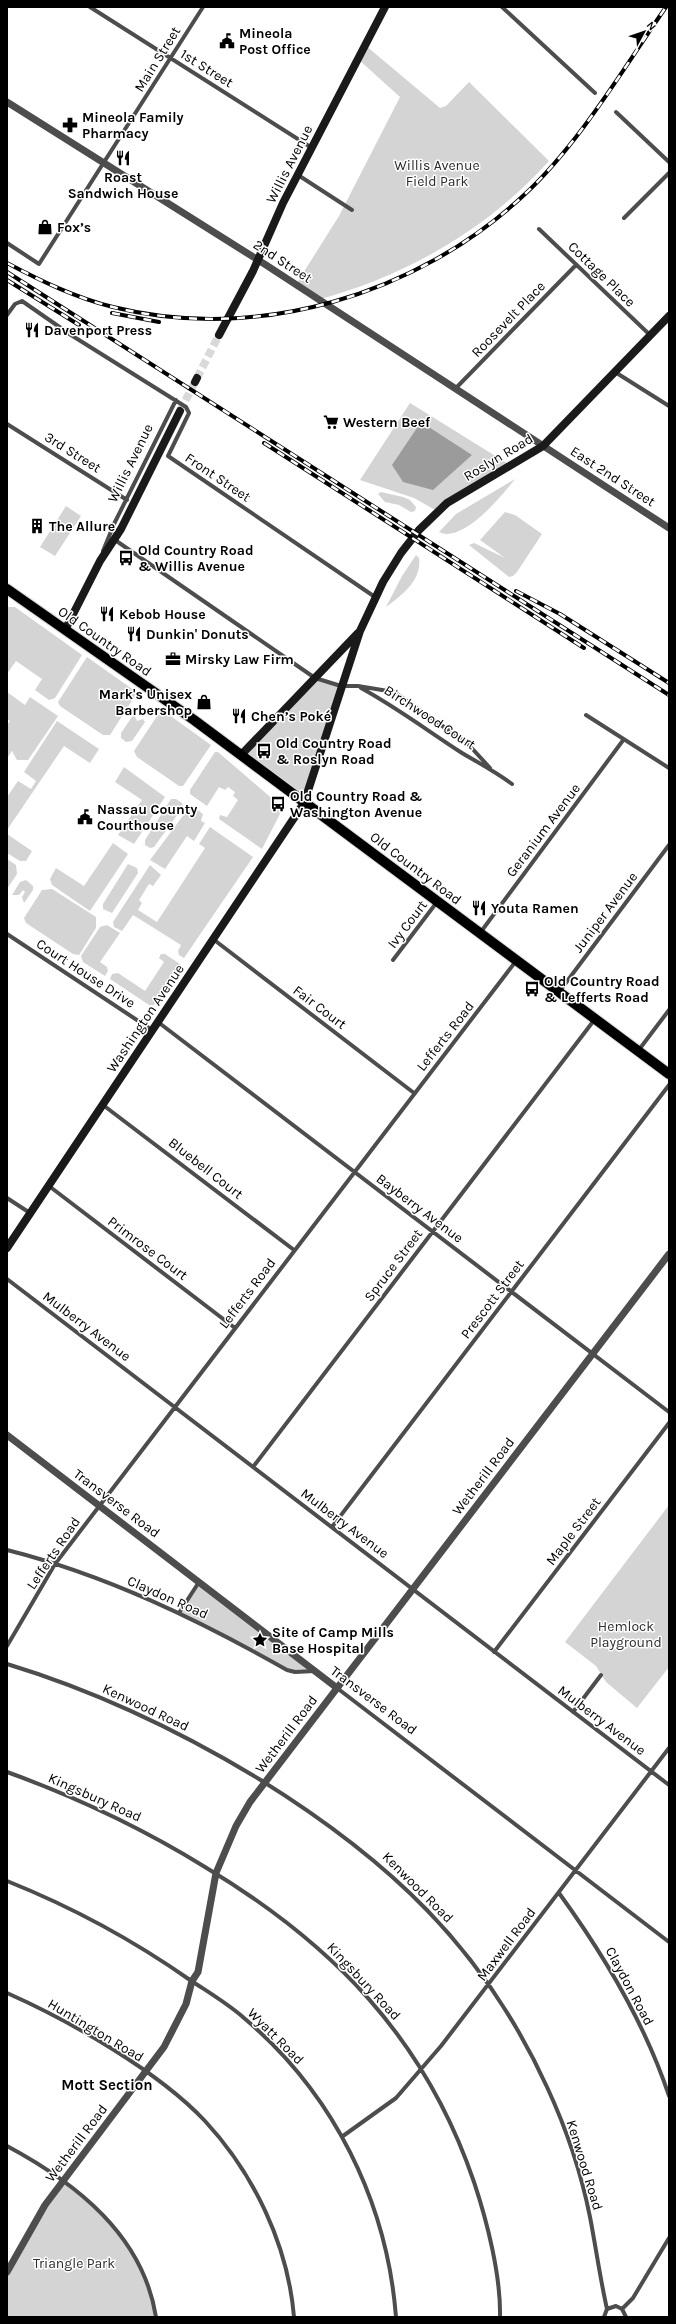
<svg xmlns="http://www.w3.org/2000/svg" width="676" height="2324" viewBox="0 0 676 2324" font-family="Karla,sans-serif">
<rect width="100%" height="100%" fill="#fff"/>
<path fill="#d4d4d4" d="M365,45L440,108L446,106L469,82L549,161C487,230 406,276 317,300L295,286L339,216L400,97L358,59Z
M410,403L510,465L437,511L414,498L360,480Z
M515,479C502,496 462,544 439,532L456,514Z
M381,492L403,497L410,500L416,507L415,511L411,512L399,505L385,502L378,494Z
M66,506L81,516L55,556L40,547Z
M505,512L515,515L542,534L517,572L513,576L509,577L469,545L474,543L505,558L480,540Z
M416,555L419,558C422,580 402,595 386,607L402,576Z
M7,607H15L82,655L55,698L49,700L35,690L42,679L16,661L7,674Z
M87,657L135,691V696L110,735H103L60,706L58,702Z
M315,678L341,686L304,803L241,755Z
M7,692L25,705L30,697L58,716L28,760H17L12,751L7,758V725L10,721L7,719Z
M165,712L211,745L183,786H179L137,757L134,751L159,713Z
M134,714L137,721L143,719L145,722L132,741L126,742L121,738V733Z
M57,721L99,749L90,763L64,746L7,830V797L18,781L31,789L36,781L24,772Z
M215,752H218L283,808L262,849L219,819L220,815L227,817L238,800L233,796L235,792L228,787L225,790L219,787L207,806L190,794V790Z
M124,767L165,797L134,844L118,835L142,800L115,782Z
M171,799H176L182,803L183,807L154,847L150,848L145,845V840Z
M191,805L203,814L201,821L205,823L194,841L187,836L165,869L150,860Z
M210,827L253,857L184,958L179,955L178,951L181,945L133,915L122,931L114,927L113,922L150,865L161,875L153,886L149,884L139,900L142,903L138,910L157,922L205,848L199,844Z
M7,834L32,851L26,861H20L7,853Z
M113,843L128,854L90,911L52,885L50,879L56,868L84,886Z
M7,859L16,865L17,874L7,889Z
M128,864L137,868L138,873L112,913L103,909V904Z
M26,880L33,886V890L24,903L22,897L25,892L23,890L19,895H12L20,882Z
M52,889L96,917V928L79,955L73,954L26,923L24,918L42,890Z
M107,925L120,933L100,962L107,967L108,971L105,976L83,962L81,956L100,927Z
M161,954H165L180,964L154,1005H149L110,979L112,974L118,973L145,991L164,962L159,958Z
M669,1505V1667L637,1708L606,1682L596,1666L565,1642Z
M199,1582L314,1671L295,1672L179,1613Z
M63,2182C98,2205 133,2240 147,2281C151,2293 153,2305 156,2317H7V2272Z"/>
<path fill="#9b9b9b" d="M421,422L472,455L433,490L403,482L392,465Z"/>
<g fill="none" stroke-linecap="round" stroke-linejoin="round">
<path stroke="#d9d9d9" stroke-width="8" stroke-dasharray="8 4" stroke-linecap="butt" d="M197,378L219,335
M180,411L195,382"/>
<g stroke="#dbdbdb" stroke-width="12">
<path id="primary" d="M7,589L194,720L669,1074"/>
</g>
<path stroke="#4d4d4d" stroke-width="4" d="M90,7L312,148
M502,7L595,93
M616,112L669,162
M298,175L352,210
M624,218L669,173
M539,229L650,335
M7,243L39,264L203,7
M7,315L15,304L22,301L71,335L186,407L189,413L168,456L375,597
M615,372L669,406
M455,389L576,265
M7,424L127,500
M115,540L315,678L341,686H358L394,692L468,744L490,768
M103,551L114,524L176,400
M361,688C396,707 428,731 462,753C479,763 496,772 512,784
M586,715L669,768
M480,933L624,739
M7,934L152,1030
M213,939L414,1093
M393,960L437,902
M559,992L669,845
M158,1022L669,1412
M638,1051L669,1010
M103,1105L294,1250
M49,1186L235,1328
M7,1198L30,1213
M7,1279L669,1785
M253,1467L595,1019
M332,1527L669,1085
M7,1550C106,1575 199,1620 287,1670L295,1672L315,1671
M179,1613L199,1582
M7,1646L55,1564L516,961
M494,1652L669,1423
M7,1664C96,1691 180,1731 259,1779C388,1859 483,1947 547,2087C566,2128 581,2172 590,2217C596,2248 600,2278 607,2309
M337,1688L669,1942
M573,1712L601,1675
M7,1772C76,1797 142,1828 205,1867C333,1944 425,2038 474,2182C487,2221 501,2276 500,2317
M7,1881C72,1907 133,1940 190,1980C208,1992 227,2003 244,2018C333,2093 387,2201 396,2317
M559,1893C604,1955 645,2023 669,2096
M7,1993C70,2021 158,2071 205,2121C254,2174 288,2245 294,2317
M343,2136L396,2098L441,2046L669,1748
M7,2146C76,2183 143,2235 156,2317
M622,2309L633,2298L669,2238
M604,2317L607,2309L616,2306L622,2309L626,2317"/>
<path stroke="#4d4d4d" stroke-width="7" d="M7,102L266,265L669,528
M7,1435L337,1688
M7,2272L45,2205L164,2047L186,2004L192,1981L198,1972L216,1873L236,1826L250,1802L669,1254"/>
<path stroke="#1a1a1a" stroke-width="8" d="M219,335L253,271L283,203L385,7
M195,382L197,378
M65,630L100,561L121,529L180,411
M241,755L358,633
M7,1248L304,803L360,631L383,582L401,553L419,530L447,503L543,446L669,316"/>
<use href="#primary" stroke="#000" stroke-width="10"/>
<g stroke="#000" stroke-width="4">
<path id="rail" d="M7,263C41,281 76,298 113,307C257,343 417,295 524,195C579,144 623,69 666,7
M7,272L669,695
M7,280L79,325
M112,313L159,322
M264,443L584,648
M516,591L560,614L669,683"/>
</g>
<use href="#rail" stroke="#fff" stroke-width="2.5" stroke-dasharray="8" stroke-linecap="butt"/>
</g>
<defs>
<g id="civic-bare" transform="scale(1.2)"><path d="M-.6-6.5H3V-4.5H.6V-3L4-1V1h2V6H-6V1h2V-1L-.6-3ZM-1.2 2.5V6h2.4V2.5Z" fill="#000" stroke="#fff" stroke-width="2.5" paint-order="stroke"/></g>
<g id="pharmacy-bare" transform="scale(1.2)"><path d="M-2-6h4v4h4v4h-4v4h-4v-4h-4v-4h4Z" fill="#000" stroke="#fff" stroke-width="2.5" paint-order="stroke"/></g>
<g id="restaurant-bare" transform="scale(1.2)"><path d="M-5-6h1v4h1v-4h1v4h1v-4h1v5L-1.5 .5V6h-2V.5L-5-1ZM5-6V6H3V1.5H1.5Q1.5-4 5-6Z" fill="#000" stroke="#fff" stroke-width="2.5" paint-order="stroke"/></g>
<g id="shop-bare" transform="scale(1.2)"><path d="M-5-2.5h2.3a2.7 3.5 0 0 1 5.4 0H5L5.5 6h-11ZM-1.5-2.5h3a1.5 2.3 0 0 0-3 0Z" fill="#000" stroke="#fff" stroke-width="2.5" paint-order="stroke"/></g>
<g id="supermarket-bare" transform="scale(1.2)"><path d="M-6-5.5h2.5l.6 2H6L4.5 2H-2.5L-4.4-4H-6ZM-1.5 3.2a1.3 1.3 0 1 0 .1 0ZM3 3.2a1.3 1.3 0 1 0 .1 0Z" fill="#000" stroke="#fff" stroke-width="2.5" paint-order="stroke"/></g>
<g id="building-bare" transform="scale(1.2)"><path d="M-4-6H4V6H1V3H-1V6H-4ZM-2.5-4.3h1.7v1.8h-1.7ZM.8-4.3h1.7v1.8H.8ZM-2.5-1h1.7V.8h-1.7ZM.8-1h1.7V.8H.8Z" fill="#000" stroke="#fff" stroke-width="2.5" paint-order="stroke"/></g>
<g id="bus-bare" transform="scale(1.2)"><path d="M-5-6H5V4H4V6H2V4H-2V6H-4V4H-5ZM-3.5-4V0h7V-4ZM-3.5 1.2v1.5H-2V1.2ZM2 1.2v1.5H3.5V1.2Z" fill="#000" stroke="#fff" stroke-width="2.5" paint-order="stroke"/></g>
<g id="office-bare" transform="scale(1.2)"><path d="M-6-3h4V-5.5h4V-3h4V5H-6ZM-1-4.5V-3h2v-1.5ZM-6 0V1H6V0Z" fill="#000" stroke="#fff" stroke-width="2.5" paint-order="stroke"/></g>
<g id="sight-bare" transform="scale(1.2)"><path d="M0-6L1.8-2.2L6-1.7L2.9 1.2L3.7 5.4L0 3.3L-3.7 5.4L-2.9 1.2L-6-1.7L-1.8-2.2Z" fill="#000" stroke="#fff" stroke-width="2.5" paint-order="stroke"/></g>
</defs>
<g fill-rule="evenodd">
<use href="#civic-bare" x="227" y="41"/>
<use href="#pharmacy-bare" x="70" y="125"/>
<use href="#restaurant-bare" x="123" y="158"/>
<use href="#shop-bare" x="45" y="227"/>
<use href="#restaurant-bare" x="32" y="330"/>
<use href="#supermarket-bare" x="331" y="422"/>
<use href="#building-bare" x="37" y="526"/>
<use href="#bus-bare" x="126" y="558"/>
<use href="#restaurant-bare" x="107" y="614"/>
<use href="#restaurant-bare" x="134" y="634"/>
<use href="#office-bare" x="173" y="659"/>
<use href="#shop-bare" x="204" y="702"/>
<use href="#restaurant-bare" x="239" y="716"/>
<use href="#bus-bare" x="264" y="751"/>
<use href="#bus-bare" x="278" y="804"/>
<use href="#civic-bare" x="85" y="817"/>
<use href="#restaurant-bare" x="479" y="908"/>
<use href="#bus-bare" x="532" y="989"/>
<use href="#sight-bare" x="260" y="1640"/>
</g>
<g text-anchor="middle" stroke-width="3" stroke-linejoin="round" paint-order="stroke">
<g font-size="14" font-weight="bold" fill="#000" stroke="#fff" text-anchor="start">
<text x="239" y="38">Mineola<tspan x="239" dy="16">Post Office</tspan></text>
<text x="82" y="122">Mineola Family<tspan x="82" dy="16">Pharmacy</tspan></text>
<text x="123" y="182" text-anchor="middle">Roast<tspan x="123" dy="16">Sandwich House</tspan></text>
<text x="57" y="232">Fox’s</text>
<text x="44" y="335">Davenport Press</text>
<text x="343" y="427">Western Beef</text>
<text x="49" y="531">The Allure</text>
<text x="138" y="555">Old Country Road<tspan x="138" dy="16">&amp; Willis Avenue</tspan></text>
<text x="119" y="619">Kebob House</text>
<text x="146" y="639">Dunkin' Donuts</text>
<text x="185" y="664">Mirsky Law Firm</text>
<text x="192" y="699" text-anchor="end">Mark's Unisex<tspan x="192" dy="16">Barbershop</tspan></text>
<text x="251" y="721">Chen’s Poké</text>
<text x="276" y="748">Old Country Road<tspan x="276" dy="16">&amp; Roslyn Road</tspan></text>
<text x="290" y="801">Old Country Road &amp;<tspan x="290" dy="16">Washington Avenue</tspan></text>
<text x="97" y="814">Nassau County<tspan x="97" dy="16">Courthouse</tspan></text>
<text x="491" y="913">Youta Ramen</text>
<text x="544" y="986">Old Country Road<tspan x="544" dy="16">&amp; Lefferts Road</tspan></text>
<text x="272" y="1637">Site of Camp Mills<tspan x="272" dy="16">Base Hospital</tspan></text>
</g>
<g font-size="14" fill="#000" stroke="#fff">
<text transform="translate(157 59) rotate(-58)" y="5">Main Street</text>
<text transform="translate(207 68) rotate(32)" y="5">1st Street</text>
<text transform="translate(289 164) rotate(-63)" y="5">Willis Avenue</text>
<text transform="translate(283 261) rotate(33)" y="5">2nd Street</text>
<text transform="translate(602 274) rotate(44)" y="5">Cottage Place</text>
<text transform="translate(508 319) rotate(-46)" y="5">Roosevelt Place</text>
<text transform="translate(73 452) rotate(32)" y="5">3rd Street</text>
<text transform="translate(498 457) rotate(-31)" y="5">Roslyn Road</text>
<text transform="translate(130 463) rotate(-64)" y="5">Willis Avenue</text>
<text transform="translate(613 476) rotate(33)" y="5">East 2nd Street</text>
<text transform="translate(218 477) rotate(34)" y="5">Front Street</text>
<text transform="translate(105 641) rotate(35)" y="5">Old Country Road</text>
<text transform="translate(430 717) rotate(33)" y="5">Birchwood Court</text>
<text transform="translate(543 830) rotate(-53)" y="5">Geranium Avenue</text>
<text transform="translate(416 868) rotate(37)" y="5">Old Country Road</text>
<text transform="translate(605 912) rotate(-53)" y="5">Juniper Avenue</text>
<text transform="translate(407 924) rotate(-53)" y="5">Ivy Court</text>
<text transform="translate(86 973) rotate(33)" y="5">Court House Drive</text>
<text transform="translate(320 1007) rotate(37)" y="5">Fair Court</text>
<text transform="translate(145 1018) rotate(-56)" y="5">Washington Avenue</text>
<text transform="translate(445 1036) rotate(-52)" y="5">Lefferts Road</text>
<text transform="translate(206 1168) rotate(38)" y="5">Bluebell Court</text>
<text transform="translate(420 1208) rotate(37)" y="5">Bayberry Avenue</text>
<text transform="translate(148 1248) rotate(37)" y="5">Primrose Court</text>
<text transform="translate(393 1265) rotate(-53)" y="5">Spruce Street</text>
<text transform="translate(247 1293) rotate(-53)" y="5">Lefferts Road</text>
<text transform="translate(492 1299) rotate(-53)" y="5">Prescott Street</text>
<text transform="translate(87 1326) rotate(37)" y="5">Mulberry Avenue</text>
<text transform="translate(483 1476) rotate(-53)" y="5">Wetherill Road</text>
<text transform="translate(117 1503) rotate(37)" y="5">Transverse Road</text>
<text transform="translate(345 1523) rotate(37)" y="5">Mulberry Avenue</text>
<text transform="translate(573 1531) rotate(-53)" y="5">Maple Street</text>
<text transform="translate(53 1553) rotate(-56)" y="5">Lefferts Road</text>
<text transform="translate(168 1597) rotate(24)" y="5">Claydon Road</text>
<text transform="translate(374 1700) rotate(37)" y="5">Transverse Road</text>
<text transform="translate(146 1707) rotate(25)" y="5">Kenwood Road</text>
<text transform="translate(602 1720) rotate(37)" y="5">Mulberry Avenue</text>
<text transform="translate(286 1734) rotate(-53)" y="5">Wetherill Road</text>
<text transform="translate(95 1797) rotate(24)" y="5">Kingsbury Road</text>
<text transform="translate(418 1887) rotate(45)" y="5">Kenwood Road</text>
<text transform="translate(506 1944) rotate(-53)" y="5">Maxwell Road</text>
<text transform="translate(364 1981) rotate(47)" y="5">Kingsbury Road</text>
<text transform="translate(630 1986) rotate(62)" y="5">Claydon Road</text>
<text transform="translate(96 2030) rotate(31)" y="5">Huntington Road</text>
<text transform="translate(276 2036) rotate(45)" y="5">Wyatt Road</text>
<text transform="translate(76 2143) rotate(-53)" y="5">Wetherill Road</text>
<text transform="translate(585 2165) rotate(73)" y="5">Kenwood Road</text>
</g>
<g font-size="14" fill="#2b2b2b" stroke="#fff">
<text x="437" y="170">Willis Avenue<tspan x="437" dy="16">Field Park</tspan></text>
<text x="626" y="1631">Hemlock<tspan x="626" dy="16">Playground</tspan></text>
<text x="74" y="2268">Triangle Park</text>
</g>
<g font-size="15" font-weight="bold" fill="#000" stroke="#fff">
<text x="107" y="2090">Mott Section</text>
</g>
</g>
<rect width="676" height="2324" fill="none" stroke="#000000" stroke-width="16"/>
<g transform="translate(644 32) rotate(50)" stroke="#ffffff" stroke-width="3" paint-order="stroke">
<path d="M0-3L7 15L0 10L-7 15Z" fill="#000000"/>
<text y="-6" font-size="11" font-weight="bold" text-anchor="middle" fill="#000000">N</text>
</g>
</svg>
